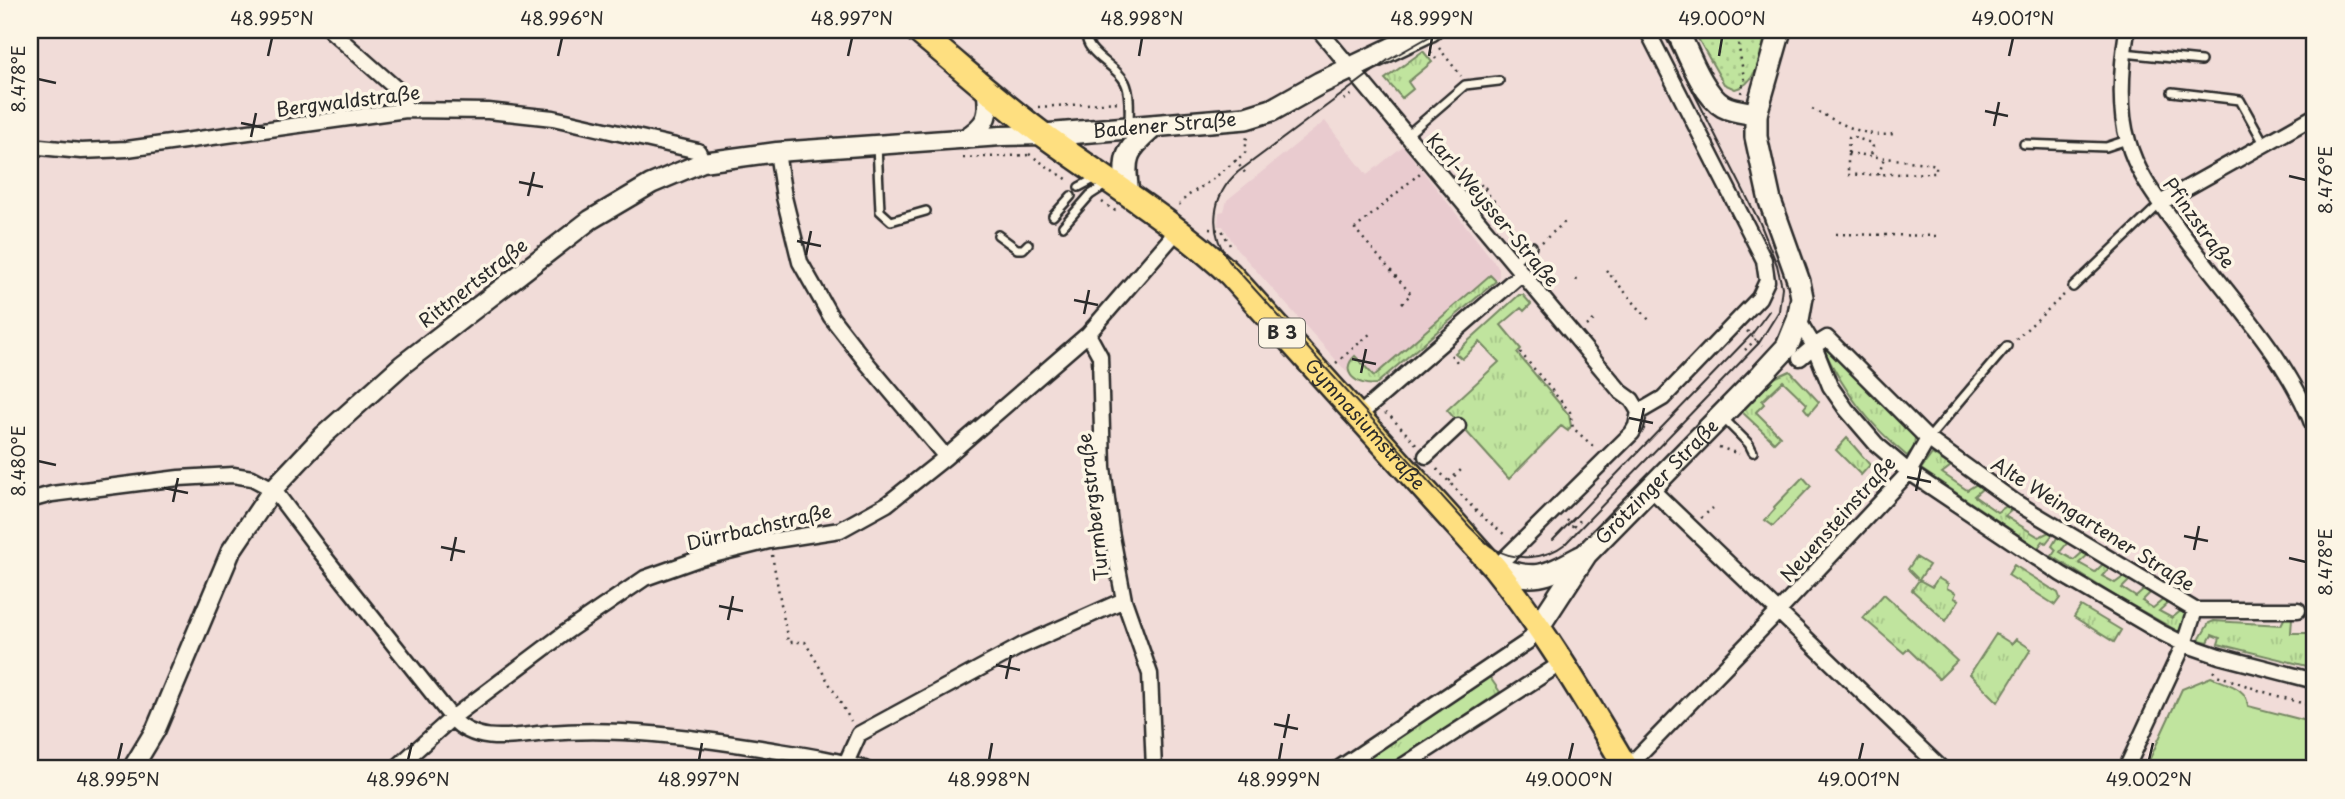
<svg xmlns="http://www.w3.org/2000/svg" width="2345" height="799" viewBox="0 0 2345 799" font-family="'Playpen Sans',sans-serif">
<defs>
<pattern id="grass-tufts" width="24" height="20" patternUnits="userSpaceOnUse" patternTransform="scale(1.75)"><rect width="24" height="20" fill="#c0e49e"/><path d="M3 7l-1-3M5 7V3M7 7l1-3M15 17l-1-3M17 17v-4M19 17l1-3" fill="none" stroke="#a5c488"/></pattern>
<pattern id="park-dots" width="8" height="8" patternUnits="userSpaceOnUse" patternTransform="scale(1.75)"><rect width="8" height="8" fill="#c0e49e"/><path d="M2 2h.1M6 6h.1" fill="none" stroke="#a5c488" stroke-width="1.8" stroke-linecap="round"/></pattern>
</defs>
<rect width="100%" height="100%" fill="#f1dcd8"/>
<filter id="ink" filterUnits="userSpaceOnUse"><feTurbulence type="fractalNoise" baseFrequency=".0143" numOctaves="2"/><feDisplacementMap in="SourceGraphic" scale="14" xChannelSelector="R" yChannelSelector="G"/><feConvolveMatrix kernelMatrix="1 2 1 2 8 2 1 2 1" color-interpolation-filters="sRGB"/></filter>
<g filter="url(#ink)">
<path fill="#e9cbcf" d="M1325,121L1367,175L1403,146L1499,268V276L1496,281L1376,384L1367,386L1353,379L1237,249L1223,226H1218L1219,212L1224,211L1227,200Z"/>
<path fill="url(#grass-tufts)" stroke="#768864" stroke-width="2" d="M1423,51L1432,62L1408,82L1413,89L1402,98L1385,79Z
M1490,275L1496,281L1376,384C1358,387 1338,372 1355,356L1374,376Z
M1519,295H1523L1531,304L1524,311L1521,308L1501,325L1521,349L1517,353L1569,415L1571,426L1568,431L1561,426L1509,479L1447,410L1499,362L1480,342L1462,359L1455,353Z
M1826,346L1915,437L1914,448L1907,456C1868,423 1845,393 1823,348Z
M1790,371L1819,402L1809,414L1804,408L1807,404L1783,381L1762,401L1764,404L1756,412L1780,436L1774,442L1742,412L1774,378Z
M1847,438L1870,465L1861,475L1836,450Z
M1932,454L1951,466L1942,473L1967,490L1977,484L1983,488L1974,496L1997,512L2007,506L2013,509L2005,516L2039,537L2049,532L2053,534L2046,543L2043,541L2038,548L1921,469Z
M1803,477L1811,486L1773,526L1765,520L1775,509L1774,507Z
M2058,536L2068,542L2060,552L2074,560L2084,551L2089,554L2079,563L2095,572L2104,563L2111,566L2102,576L2115,583L2126,575L2132,578L2122,588L2136,597L2147,587L2152,591L2142,601L2153,608L2164,599L2169,602L2159,611L2172,618L2183,609L2188,612L2181,633L2112,594L2052,556L2056,550L2052,546Z
M1916,557L1929,565L1919,580L1932,587L1938,578L1948,584L1947,588L1956,593L1954,598L1959,600L1946,621L1912,590L1919,580L1908,569Z
M2014,565L2058,593L2060,598L2055,605L2008,575Z
M1884,594L1957,661L1939,679L1908,649L1904,653L1863,618Z
M2081,606L2121,630L2114,642L2074,617Z
M2311,616H2315V668L2218,644L2220,638L2212,635L2208,642L2199,640L2209,623L2214,621L2281,625L2285,617H2292L2291,633H2309Z
M1996,634L2012,644L2016,639L2031,649L1998,702L1970,674Z
M1489,676L1500,692L1385,769H1350Z"/>
<path fill="url(#park-dots)" stroke="#768864" stroke-width="2" d="M1693,30H1767C1761,50 1759,84 1735,89L1724,84Z"/>
<path fill="#c0e49e" stroke="#768864" stroke-width="2" d="M2211,677C2226,684 2247,687 2248,706L2315,723V769H2145L2182,689Z"/>
<g fill="none" stroke-linecap="round" stroke-linejoin="round">
<g stroke="#2b2b2b" stroke-width="12">
<path id="service" d="M1087,30C1081,53 1116,64 1125,82C1131,94 1129,113 1129,127
M2124,53L2201,61
M2172,92L2240,100L2265,145
M1407,135L1465,85L1499,81
M2024,144L2106,147L2127,140
M877,145L880,211L891,221L926,211
M1079,187L1096,178
M1053,216L1071,196
M1063,226L1090,195L1107,184
M998,235L1017,249H1023L1028,244
M1512,263L1532,246
M2073,287L2160,204
M1724,419L1749,444L1753,452
M1928,439L2007,346"/>
</g>
<g stroke="#2b2b2b" stroke-width="19">
<path id="minor" d="M330,30L400,92L406,110
M1319,30L1621,392L1632,400L1639,412
M2127,30C2122,63 2118,109 2128,141C2136,171 2154,195 2172,220C2218,285 2289,356 2315,431
M30,146L81,151L127,149L406,110L488,111L553,118L698,151L703,162
M777,152L784,197L800,262L831,317L866,362L946,457
M2160,203L2315,116
M1798,320L1814,346L1830,386L1846,409L1876,444L1909,472L2061,574L2160,632L2184,644L2219,656L2315,681
M1088,334L1100,356L1103,468L1111,531L1124,600L1150,674L1154,769
M1800,358L1814,346L1827,338L1928,439L2015,502L2195,610H2298
M1639,412L1663,398L1759,298L1767,281L1764,260L1647,30
M1358,416L1521,274
M1426,456L1458,426
M1651,489L1942,769
M30,500L52,494L179,478L233,475L252,478L273,489L319,550L452,718C476,746 515,736 548,733C619,727 690,737 760,748C796,754 831,758 865,769
M1495,568L1632,433L1636,426L1639,412
M846,763L859,734L1021,646L1124,600
M1627,768L1779,611L1909,472L1928,439
M395,769L452,718L566,632L645,578L701,558L769,541L840,530L887,504L946,457L1088,334L1178,230
M1338,769L1527,642L1539,626
M1398,769L1563,662
M2126,769L2184,644L2195,610"/>
</g>
<g stroke="#2b2b2b" stroke-width="23">
<path id="tertiary" d="M964,139C989,123 990,115 986,87
M132,769L156,729L231,551L273,489L324,435L402,365L590,220L651,184L703,162L777,152L1001,136L1044,135"/>
</g>
<g stroke="#2b2b2b" stroke-width="26">
<g id="secondary">
<path d="M1677,30C1687,50 1703,95 1723,106C1732,111 1745,112 1756,114"/>
<path id="s1" d="M1044,135L1246,118L1272,110L1320,83L1431,30"/>
<path d="M1128,194C1123,155 1125,152 1154,126"/>
<path d="M1495,568C1536,582 1544,577 1581,557"/>
<path id="s2" d="M1539,626L1586,554L1762,374L1787,347L1798,320L1802,297L1799,282L1770,201L1756,137V114L1780,30"/>
</g>
</g>
<g stroke="#2b2b2b" stroke-width="28">
<g id="primary">
<path id="s3" d="M916,30C959,65 1000,103 1045,136C1107,181 1173,221 1230,274L1495,568C1546,632 1586,700 1627,769"/>
</g>
</g>
<path stroke="#2b2b2b" stroke-width="2.5" stroke-dasharray="2 5" stroke-linecap="butt" d="M1736,30L1744,78
M1439,48L1461,76
M1431,52L1436,59
M1741,93L1744,79L1747,80
M1344,100L1353,94
M1038,107L1119,102
M1812,109C1837,121 1865,139 1893,134
M1848,153L1932,164L1936,166V173L1848,175Z
M1848,153L1849,138L1851,136L1871,143L1873,147L1871,156
M1029,154L1058,174
M963,158L1029,155
M1235,160L1246,174
M1472,173L1484,189L1488,186
M1059,174L1070,181
M1879,175L1884,157
M1484,189L1499,207
M1102,202L1117,212
M1179,205L1186,197L1213,179L1245,153L1247,136
M1209,229L1222,230L1231,247
M1836,234L1939,236
M1542,242L1566,221
M1606,270L1649,320
M1577,279L1576,281L1578,283
M1402,303L1411,294L1355,229L1420,173
M1587,326L1597,317
M1747,331L1762,346
M2016,339L2065,294
M1745,350L1756,339
M1520,352L1570,412L1573,428L1594,447
M1451,355L1458,363
M1336,363L1371,333
M1385,413L1390,416L1417,445
M1719,447L1739,454
M1437,469L1478,513L1505,535
M1449,481L1461,470
M1701,518L1713,508
M1567,520L1579,533
M1574,527L1582,518
M772,555L788,642H805L851,721
M2213,671L2217,675L2261,691L2315,707"/>
<use href="#service" stroke="#fcf5e5" stroke-width="7"/>
<use href="#minor" stroke="#fcf5e5" stroke-width="14"/>
<use href="#tertiary" stroke="#fcf5e5" stroke-width="18"/>
<use href="#secondary" stroke="#fcf5e5" stroke-width="21"/>
<use href="#primary" stroke="#fedf80" stroke-width="23"/>
<path stroke="#2b2b2b" stroke-width="2" d="M1441,30L1388,60L1238,172C1211,196 1208,231 1229,261L1469,526C1477,534 1485,543 1495,549C1516,562 1546,559 1565,544L1759,343L1779,311L1782,287L1777,265L1760,223L1662,30
M1553,540L1752,334L1769,311"/>
</g>
</g>
<path fill="none" stroke="#2b2b2b" stroke-width="2.5" d="M268,56L272,38M558,56L562,38M848,56L852,38M1139,56L1142,38M1429,56L1432,38M1719,56L1722,38M2009,56L2013,38M38,79L56,83M1985,111L2008,116M241,123L265,128M1994,126L1999,102M251,137L256,113M2289,176L2306,180M519,182L543,187M528,196L534,172M797,241L821,246M806,255L811,231M1074,300L1098,305M1084,314L1089,290M1352,359L1376,364M1361,373L1366,349M1629,418L1653,423M1639,432L1644,408M38,461L56,465M1907,477L1931,482M164,488L188,493M1916,491L1921,467M173,502L178,478M2184,536L2208,541M441,547L465,552M2194,550L2199,526M2289,558L2306,562M451,561L456,537M719,606L743,611M728,620L733,596M996,665L1020,670M1006,679L1011,655M1274,724L1298,729M1284,738L1289,714M118,760L122,743M408,760L412,743M699,760L702,743M989,760L992,743M1279,760L1282,743M1569,760L1573,743M1859,760L1863,743M2149,760L2153,743"/>
<g text-anchor="middle" stroke-width="7" stroke-linejoin="round" paint-order="stroke">
<rect fill="#fcf5e5" stroke="#6a6863" stroke-width="2" x="1259" y="318.5" width="46" height="29" rx="5"/>
<g font-size="18" font-weight="bold" fill="#2b2b2b">
<text x="1282" y="339">B 3</text>
</g>
<g font-size="19" fill="#2b2b2b" stroke="#fcf5e5">
<text transform="translate(348 101) rotate(-7)" y="7">Bergwaldstraße</text>
<text dy="7" stroke="none"><textPath href="#s1" startOffset="121">Badener Straße</textPath></text>
<text transform="translate(1493 210) rotate(50)" y="7">Karl-Weysser-Straße</text>
<text transform="translate(2199 223) rotate(54)" y="7">Pfinzstraße</text>
<text transform="translate(473 283) rotate(-38)" y="7">Rittnertstraße</text>
<text dy="7" stroke="none"><textPath href="#s3" startOffset="600">Gymnasiumstraße</textPath></text>
<text dy="7" stroke="none"><textPath href="#s2" startOffset="187">Grötzinger Straße</textPath></text>
<text transform="translate(1093 507) rotate(-97)" y="7">Turmbergstraße</text>
<text transform="translate(1838 519) rotate(-48)" y="7">Neuensteinstraße</text>
<text transform="translate(2093 524) rotate(32)" y="7">Alte Weingartener Straße</text>
<text transform="translate(759 527) rotate(-13)" y="7">Dürrbachstraße</text>
</g>
</g>
<rect width="2345" height="799" fill="none" stroke="#fcf5e5" stroke-width="77"/>
<rect x="38" y="38" width="2268" height="722" fill="none" stroke="#2b2b2b" stroke-width="2.5"/>
<g font-size="18" text-anchor="middle" fill="#2b2b2b">
<text x="272" y="25">48.995°N</text>
<text x="562" y="25">48.996°N</text>
<text x="852" y="25">48.997°N</text>
<text x="1142" y="25">48.998°N</text>
<text x="1432" y="25">48.999°N</text>
<text x="1722" y="25">49.000°N</text>
<text x="2013" y="25">49.001°N</text>
<text transform="translate(19 79) rotate(-90)" y="6">8.478°E</text>
<text transform="translate(2326 180) rotate(-90)" y="6">8.476°E</text>
<text transform="translate(19 461) rotate(-90)" y="6">8.480°E</text>
<text transform="translate(2326 562) rotate(-90)" y="6">8.478°E</text>
<text x="118" y="786">48.995°N</text>
<text x="408" y="786">48.996°N</text>
<text x="699" y="786">48.997°N</text>
<text x="989" y="786">48.998°N</text>
<text x="1279" y="786">48.999°N</text>
<text x="1569" y="786">49.000°N</text>
<text x="1859" y="786">49.001°N</text>
<text x="2149" y="786">49.002°N</text>
</g>
</svg>
